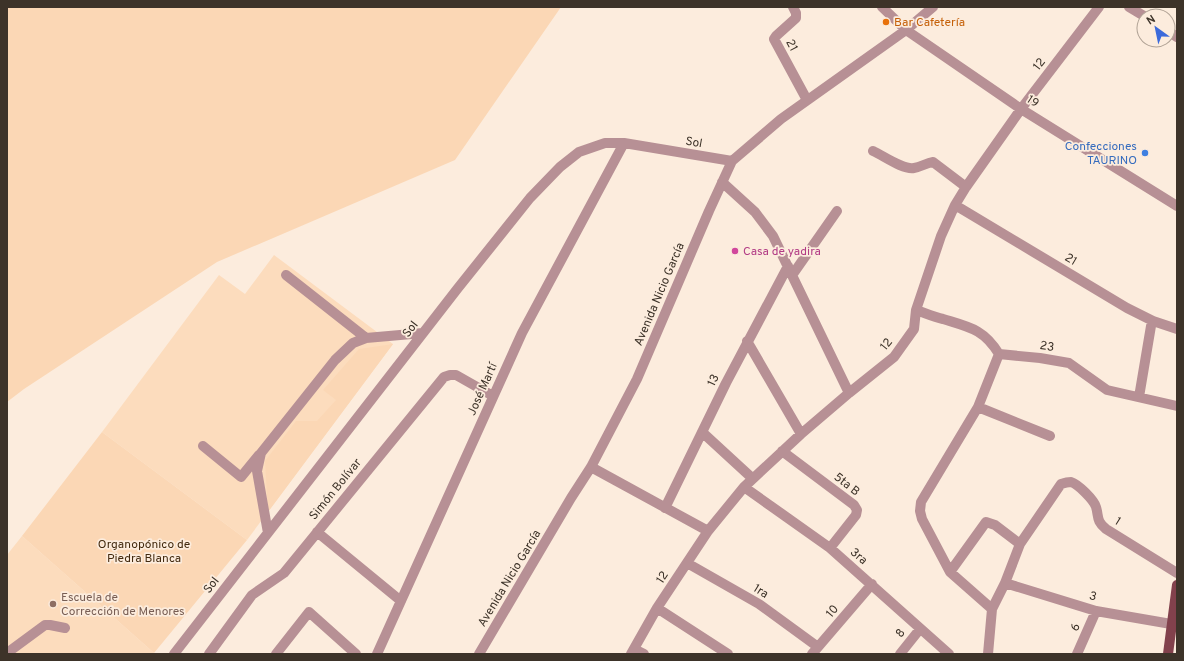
<svg xmlns="http://www.w3.org/2000/svg" width="1184" height="661" viewBox="0 0 1184 661" font-family="Overpass,sans-serif">
<rect width="100%" height="100%" fill="#fcecdd"/>
<path fill="#fcdcbd" d="M274,255L393,344L247,540L102,432L219,275L245,294Z
M22,536L154,653V654H7V555Z"/>
<path fill="#fbd7b5" d="M7,7H561L455,160L217,262L24,389L7,402Z
M393,344L268,512L265,461L296,421H317L336,400L323,390L359,349Z
M102,432L247,540L154,653L22,536Z"/>
<g fill="none" stroke-linecap="round" stroke-linejoin="round">
<path stroke="#b79095" stroke-width="10" d="M793,7L796,13V18L776,36L774,39L807,100
M882,7L906,30L1021,109L1177,206
M1129,7L1144,16
M1168,31L1177,37
M873,151C884,156 903,170 914,168C921,167 926,163 933,162L966,187
M722,182L755,212L773,236L849,393
M955,205L1127,308L1153,321L1177,329
M793,274L837,211
M286,275L366,338
M916,310C925,313 934,317 943,319C969,327 984,329 999,354
M747,341L801,434
M999,354L1040,358L1069,363L1107,390L1177,406
M1139,397L1151,326L1153,321
M978,407L1050,436
M702,432L752,478
M203,446L241,477L259,455
M782,451L854,505L857,510L856,515L830,548
M591,467L708,531
M744,487L830,548L949,654
M665,508L726,383L788,266
M317,532L401,601
M268,533L257,471L261,453L335,360L353,343L366,338L423,333
M687,563L759,604L818,647
M950,572L986,522L995,525L1020,544
M1005,583L1096,611L1177,625
M657,608L728,654
M992,609L950,572L922,519L920,511L921,502L978,407L999,354
M634,649L644,654
M7,653L45,625H50L65,628
M174,654L458,288L530,198L560,167L579,152L605,143H624L732,161
M209,654L252,595L284,573L444,377L450,375H456L493,396
M276,654L309,612L356,654
M377,654L522,333L624,143
M479,654L571,498L591,467L637,379L709,211L732,161L781,119L906,30L933,7
M631,654L657,608L708,531L744,487L801,434L849,393L894,357L914,329L916,310L941,236L955,205L966,187L1021,109L1099,7
M812,654L872,584
M900,654L920,629
M988,654L992,609L1005,583L1020,544L1061,484C1064,483 1068,482 1071,482C1078,484 1094,500 1096,507C1099,517 1096,521 1106,529L1177,573
M1077,654L1096,611"/>
<path stroke="#82414c" stroke-width="10" d="M1168,654L1177,585"/>
</g>
<circle fill="#e8710a" stroke="#fcecdd" stroke-width="1.5" cx="886" cy="22" r="4"/>
<circle fill="#3f7fe0" stroke="#fcecdd" stroke-width="1.5" cx="1145" cy="153" r="4"/>
<circle fill="#d1479c" stroke="#fcecdd" stroke-width="1.5" cx="735" cy="251" r="4"/>
<circle fill="#8d6e63" stroke="#fcecdd" stroke-width="1.5" cx="53" cy="604" r="4"/>
<g text-anchor="middle" stroke-width="3.5" stroke-linejoin="round" paint-order="stroke">
<g font-size="12" fill="#c56008" stroke="#fcecdd" text-anchor="start">
<text x="894" y="26">Bar Cafetería</text>
</g>
<g font-size="12" fill="#3d3329" stroke="#fcecdd">
<text transform="translate(792 45) rotate(62)" y="4">21</text>
<text transform="translate(1039 64) rotate(-52)" y="4">12</text>
<text transform="translate(1033 101) rotate(33)" y="4">19</text>
<text transform="translate(694 142) rotate(10)" y="4">Sol</text>
<text transform="translate(1071 259) rotate(31)" y="4">21</text>
<text transform="translate(659 294) rotate(-67)" y="4">Avenida Nicio García</text>
<text transform="translate(410 329) rotate(-52)" y="4">Sol</text>
<text transform="translate(886 344) rotate(-51)" y="4">12</text>
<text transform="translate(1047 346) rotate(9)" y="4">23</text>
<text transform="translate(713 380) rotate(-64)" y="4">13</text>
<text transform="translate(482 389) rotate(-66)" y="4">José Martí</text>
<text transform="translate(847 484) rotate(38)" y="4">5ta B</text>
<text transform="translate(335 489) rotate(-51)" y="4">Simón Bolívar</text>
<text transform="translate(1118 521) rotate(32)" y="4">1</text>
<text transform="translate(859 556) rotate(41)" y="4">3ra</text>
<text transform="translate(662 577) rotate(-57)" y="4">12</text>
<text transform="translate(509 578) rotate(-59)" y="4">Avenida Nicio García</text>
<text transform="translate(211 585) rotate(-52)" y="4">Sol</text>
<text transform="translate(761 591) rotate(32)" y="4">1ra</text>
<text transform="translate(1093 596) rotate(16)" y="4">3</text>
<text transform="translate(832 611) rotate(-50)" y="4">10</text>
<text transform="translate(1075 627) rotate(-66)" y="4">6</text>
<text transform="translate(900 633) rotate(-52)" y="4">8</text>
</g>
<g font-size="12" fill="#366cbe" stroke="#fcecdd" text-anchor="end">
<text x="1137" y="150">Confecciones<tspan x="1137" dy="14">TAURINO</tspan></text>
</g>
<g font-size="12" fill="#b23c85" stroke="#fcecdd" text-anchor="start">
<text x="743" y="255">Casa de yadira</text>
</g>
<g font-size="12" fill="#432a0f" stroke="#fcecdd">
<text x="144" y="548">Organopónico de<tspan x="144" dy="14">Piedra Blanca</tspan></text>
</g>
<g font-size="12" fill="#785e54" stroke="#fcecdd" text-anchor="start">
<text x="61" y="601">Escuela de<tspan x="61" dy="14">Corrección de Menores</tspan></text>
</g>
</g>
<rect width="1184" height="661" fill="none" stroke="#3d3329" stroke-width="16"/>
<g transform="translate(1156 28) rotate(327)"><circle r="19" fill="#fcecdd" stroke="#b0a295"/>
<path d="M0-3L7 15L0 10L-7 15Z" fill="#3c6adb"/>
<text y="-6" font-size="11" font-weight="bold" text-anchor="middle" fill="#3d3329">N</text>
</g>
</svg>
